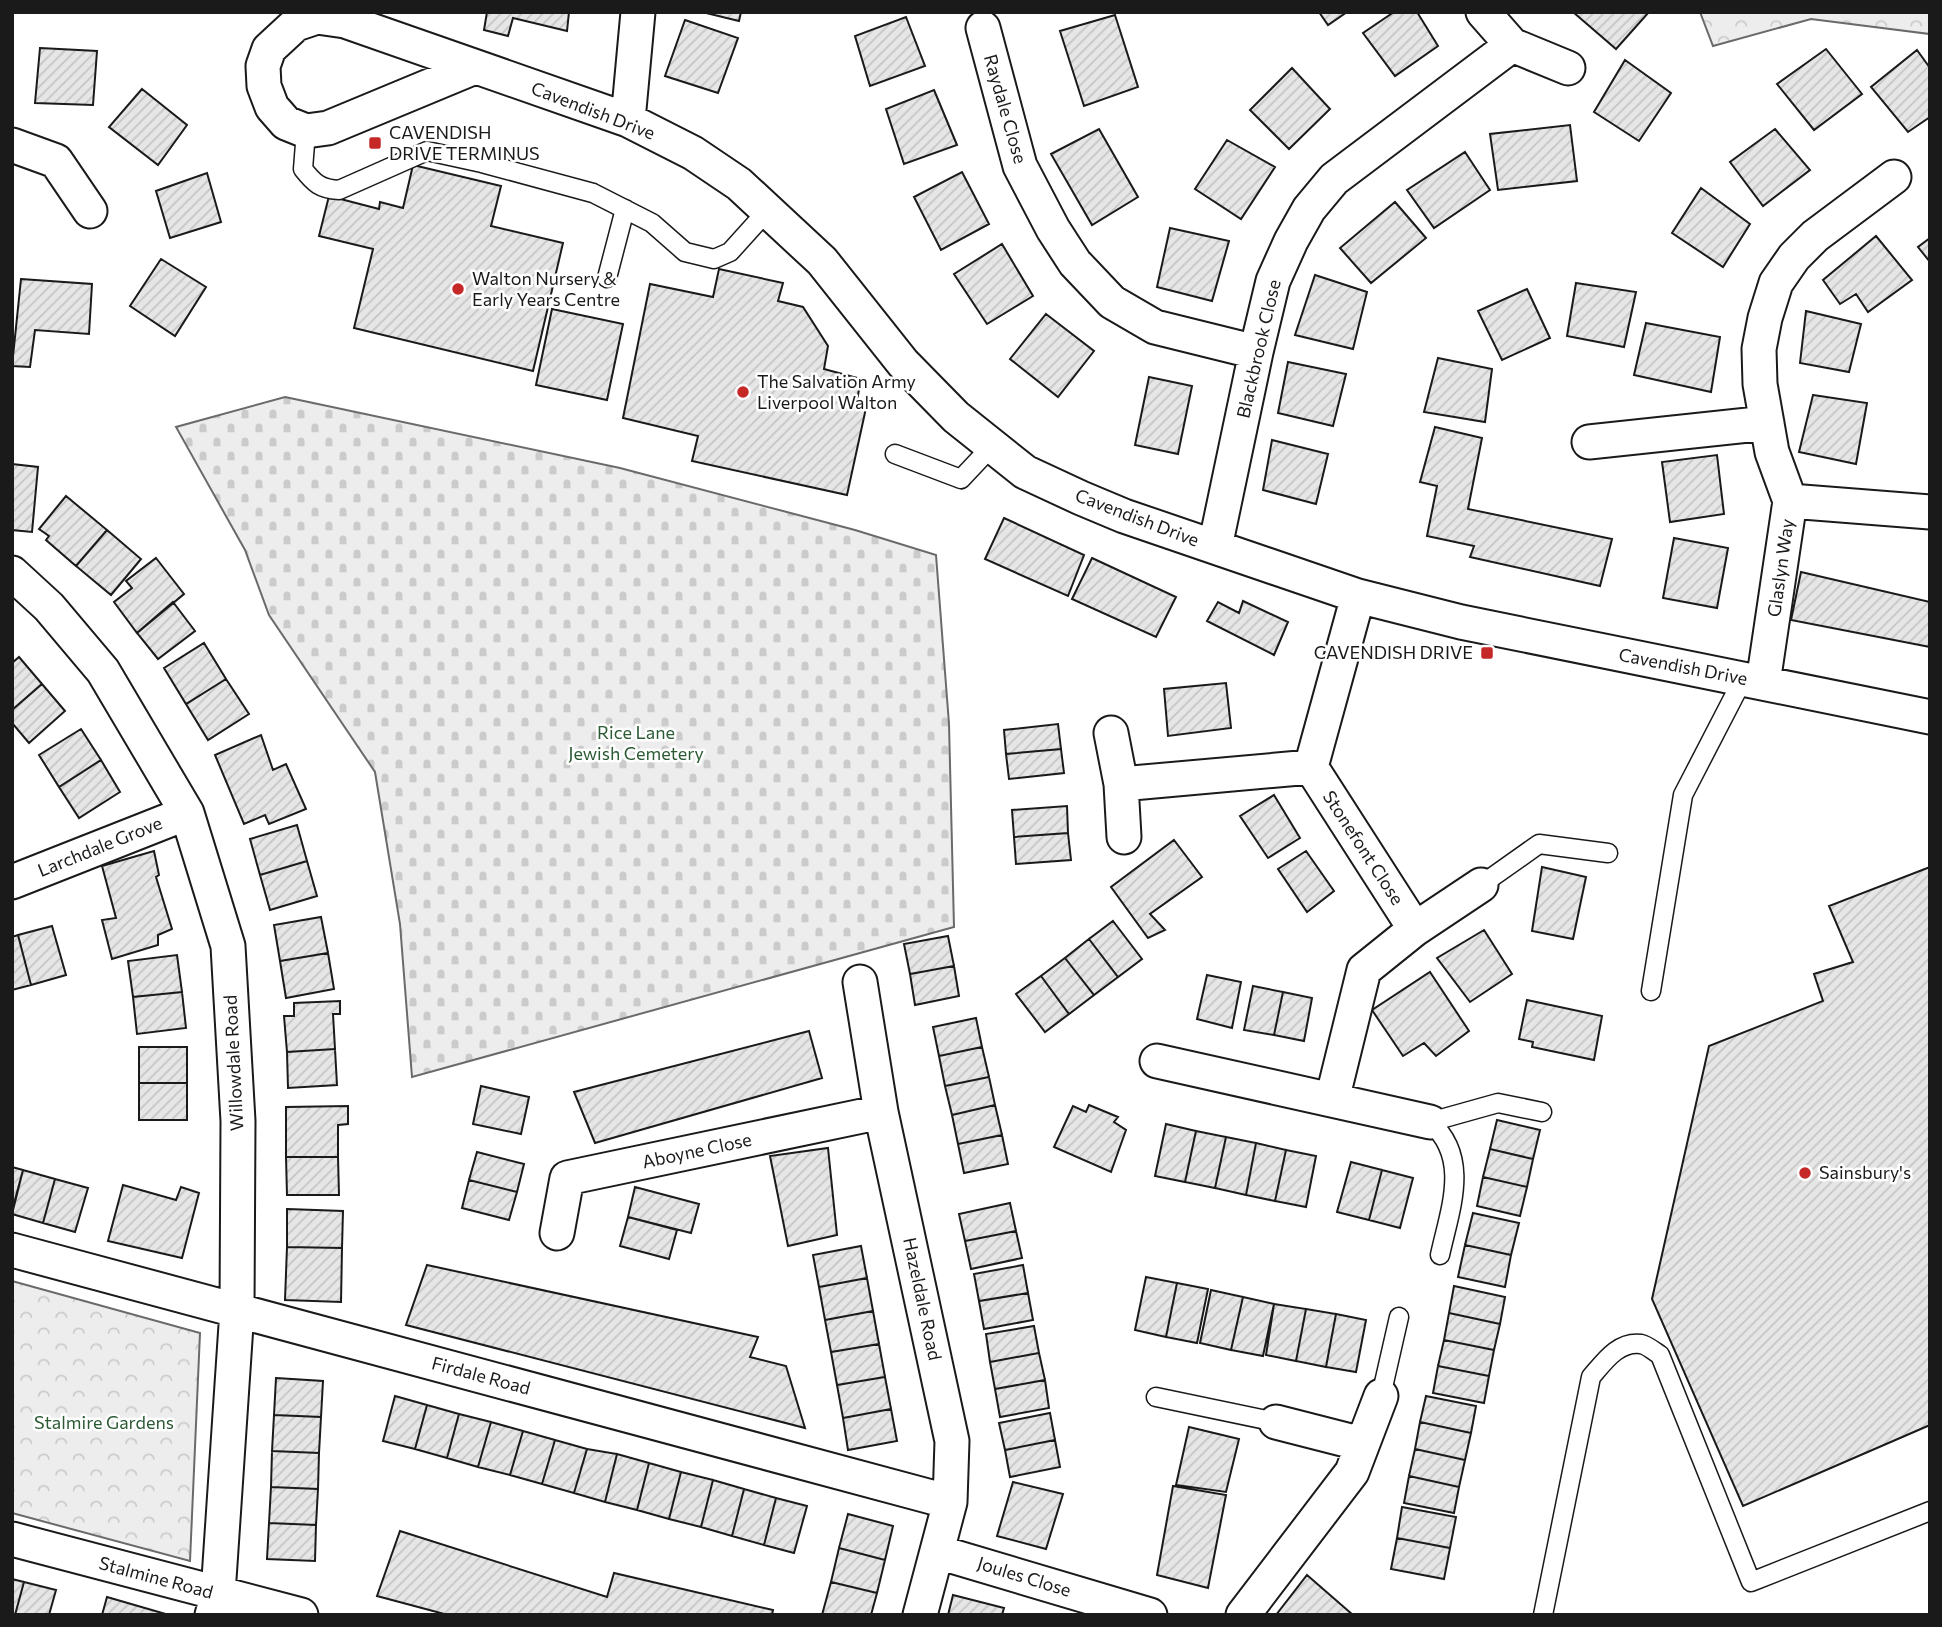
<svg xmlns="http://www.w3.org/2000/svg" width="1942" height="1627" viewBox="0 0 1942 1627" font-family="Commissioner,sans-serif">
<defs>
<pattern id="cemetery-stones" width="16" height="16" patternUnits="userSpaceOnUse" patternTransform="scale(1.75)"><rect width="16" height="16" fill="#ededed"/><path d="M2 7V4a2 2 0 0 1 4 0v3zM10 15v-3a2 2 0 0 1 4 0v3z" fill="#cbcbcb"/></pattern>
<pattern id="park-crowns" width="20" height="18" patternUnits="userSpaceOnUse" patternTransform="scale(1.75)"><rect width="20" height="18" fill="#ededed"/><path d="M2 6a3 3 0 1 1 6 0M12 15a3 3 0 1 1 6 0" fill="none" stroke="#cbcbcb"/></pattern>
<pattern id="building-hatch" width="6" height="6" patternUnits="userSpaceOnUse" patternTransform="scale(1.75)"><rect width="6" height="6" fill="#e6e6e6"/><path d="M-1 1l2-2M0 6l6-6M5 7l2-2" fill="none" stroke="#c5c5c5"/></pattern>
</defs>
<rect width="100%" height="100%" fill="#fff"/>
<path fill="url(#cemetery-stones)" stroke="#6a6a6a" stroke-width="2" d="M285,397L620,468L855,530L936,555L949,724L954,927L412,1077L400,924L375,772L269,615L245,550L176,427Z"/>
<path fill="url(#park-crowns)" stroke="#6a6a6a" stroke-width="2" d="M1700,12H1930V34L1811,19L1713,46Z
M12,1281L200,1333L190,1561L12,1513Z"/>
<path fill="url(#building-hatch)" stroke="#1a1a1a" stroke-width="2" d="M487,12H569L567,31L513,18L508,36L484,30Z
M702,12H741L739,21Z
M1319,12H1347L1328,25Z
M1394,12H1417L1438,46L1395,76L1363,33Z
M1573,12H1649L1616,49Z
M1115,15L1138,87L1084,106L1060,31Z
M906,17L925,66L870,86L855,36Z
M685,20L738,38L718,93L665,76Z
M40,48L97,51L93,105L35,103Z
M1826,49L1862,94L1814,130L1777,84Z
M1917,50L1930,68V117L1908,132L1871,87Z
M1625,60L1671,93L1639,141L1594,112Z
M1292,68L1330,109L1289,149L1250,110Z
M142,89L187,125L158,165L109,127Z
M934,90L957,145L904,164L886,109Z
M1570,125L1577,181L1498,190L1490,134Z
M1099,129L1138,197L1092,225L1051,154Z
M1775,129L1810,170L1763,206L1730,162Z
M1227,140L1275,167L1241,219L1195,189Z
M1465,152L1490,190L1434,228L1407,190Z
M413,165L501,186L491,226L563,243L533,371L354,328L373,249L319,236L329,196L379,209L380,202L403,208Z
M962,172L989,224L941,250L914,197Z
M207,173L221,222L170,238L156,191Z
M1701,188L1750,224L1723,267L1672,233Z
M1395,202L1426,238L1371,283L1340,248Z
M1170,228L1229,241L1212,301L1157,287Z
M1876,236L1912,280L1868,312L1856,294L1840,304L1823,280Z
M1930,238V262L1918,247Z
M1002,244L1033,296L987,324L954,274Z
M161,259L206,287L175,336L130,306Z
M719,269L783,283L778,301L803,307L828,346L824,369L861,379L856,406L866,408L847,495L692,461L698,436L623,418L650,284L713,297Z
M1315,275L1367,292L1353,349L1295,335Z
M21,279L92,284L89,334L35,330L30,367L12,366Z
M1576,283L1636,292L1624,347L1567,336Z
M1527,289L1550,338L1502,360L1478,311Z
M552,309L623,324L607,400L536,385Z
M1806,311L1861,324L1849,372L1800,363Z
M1046,314L1094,351L1058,397L1010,359Z
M1646,323L1720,337L1711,392L1634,375Z
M1438,358L1492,369L1485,422L1424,412Z
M1288,362L1346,374L1333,426L1278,413Z
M1149,377L1192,386L1178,454L1135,445Z
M1813,395L1867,403L1856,464L1799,452Z
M1435,427L1482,438L1468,509L1612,539L1600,586L1470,557L1474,546L1427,536L1437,486L1420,482Z
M1272,440L1328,454L1316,504L1263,490Z
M1717,455L1724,514L1670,522L1662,462Z
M12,464L38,467L32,532L12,530Z
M66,496L107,530L76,566L46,540L49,536L39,529Z
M1004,518L1084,555L1068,596L985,559Z
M107,530L141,559L111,595L76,566Z
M1674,538L1728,548L1717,608L1663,598Z
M156,558L184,594L137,633L114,602L132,588L126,581Z
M1092,558L1176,597L1156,637L1072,599Z
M1801,572L1930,602V647L1791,620Z
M1243,601L1288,622L1274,655L1207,621L1218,602L1239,613Z
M173,602L195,631L158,659L137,633Z
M204,643L226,679L186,704L164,668Z
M19,657L42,684L12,710V663Z
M226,679L249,714L208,740L186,704Z
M1226,683L1231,728L1168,736L1164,689Z
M42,684L65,711L29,743L12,723V710Z
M1058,724L1061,749L1006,754L1004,730Z
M81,729L101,760L59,787L39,755Z
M261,735L273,770L286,764L306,809L269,824L265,815L244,824L215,755Z
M1061,749L1064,773L1009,779L1006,754Z
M101,760L120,792L79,818L59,787Z
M1274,795L1300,838L1268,858L1240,816Z
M1067,806L1068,833L1014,837L1012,810Z
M297,825L307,861L260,875L250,839Z
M1068,833L1071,860L1016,864L1014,837Z
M1174,840L1202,877L1150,914L1165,930L1148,938L1111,887Z
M154,851L159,875L156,877L172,929L158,935V945L112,959L102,920L116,918L102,866Z
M1306,851L1334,891L1307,912L1278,869Z
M307,861L317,896L270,910L260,875Z
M1542,867L1586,877L1573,939L1532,931Z
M1930,867V1425L1743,1506L1652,1299L1709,1046L1823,1001L1814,974L1853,962L1829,906Z
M321,917L328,953L280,961L274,925Z
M1113,921L1142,959L1118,977L1089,939Z
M52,926L66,975L31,985L18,935Z
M1484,930L1512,974L1470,1002L1437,958Z
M18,935L31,985L12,990V937Z
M948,936L954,966L910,974L904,944Z
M1089,939L1118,977L1094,995L1065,958Z
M328,953L334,989L286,998L280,961Z
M177,955L182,992L133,997L128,961Z
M1065,958L1094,995L1069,1014L1041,976Z
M954,966L959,996L915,1005L910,974Z
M1430,972L1469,1031L1436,1056L1424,1043L1403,1056L1372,1010Z
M1207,975L1241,982L1232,1028L1197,1019Z
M1041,976L1069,1014L1045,1032L1016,994Z
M1253,986L1283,992L1274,1035L1244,1030Z
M182,992L186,1028L137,1034L133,997Z
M1283,992L1312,998L1304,1041L1274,1035Z
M1527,1000L1602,1016L1594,1060L1532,1047L1533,1042L1519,1039Z
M340,1001V1014H333L335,1049L287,1052L284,1016H294V1003Z
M976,1018L982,1047L939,1056L933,1027Z
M809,1031L822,1078L595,1143L574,1092Z
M139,1047H187V1083H139Z
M982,1047L989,1077L945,1086L939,1056Z
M335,1049L337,1085L288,1088L287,1052Z
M989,1077L995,1105L952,1115L945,1086Z
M139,1083H187V1120H139Z
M481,1086L529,1097L521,1134L473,1124Z
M995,1105L1002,1135L958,1144L952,1115Z
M1089,1105L1118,1117L1114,1122L1126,1130L1111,1172L1054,1147L1073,1106L1086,1112Z
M348,1106V1124L338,1125V1157H286V1107Z
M1497,1120L1540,1130L1533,1159L1490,1149Z
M1166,1124L1196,1131L1185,1182L1155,1176Z
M1196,1131L1226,1137L1215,1188L1185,1182Z
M1002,1135L1008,1164L964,1173L958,1144Z
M1226,1137L1256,1143L1246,1195L1215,1188Z
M1256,1143L1286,1150L1275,1201L1246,1195Z
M828,1148L837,1235L788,1246L770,1156Z
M1490,1149L1533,1159L1527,1187L1483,1177Z
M1286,1150L1316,1156L1306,1207L1275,1201Z
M477,1152L524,1164L517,1192L469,1180Z
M286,1157H338L339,1195H287Z
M1351,1162L1382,1170L1369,1220L1337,1212Z
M12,1167L23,1170L12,1211Z
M23,1170L55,1179L43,1223L12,1214Z
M1382,1170L1413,1178L1400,1228L1369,1220Z
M1483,1177L1527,1187L1520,1216L1477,1206Z
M55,1179L88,1188L75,1232L43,1223Z
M469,1180L517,1192L509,1220L462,1208Z
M123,1185L176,1200L181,1187L199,1193L182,1258L108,1241Z
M635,1187L699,1204L691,1233L628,1217Z
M1010,1203L1016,1231L965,1241L959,1214Z
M287,1209L343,1211L342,1248L287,1247Z
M1473,1213L1519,1223L1511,1255L1465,1245Z
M628,1217L677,1230L669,1259L620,1246Z
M1016,1231L1022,1258L971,1269L965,1241Z
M1465,1245L1511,1255L1505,1287L1458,1277Z
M861,1246L867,1278L819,1287L813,1255Z
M287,1247L342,1248L341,1302L285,1300Z
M427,1265L758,1337L750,1357L786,1366L805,1428L406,1325Z
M1023,1265L1028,1293L979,1301L974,1274Z
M1146,1277L1177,1283L1166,1337L1135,1330Z
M867,1278L873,1311L825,1320L819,1287Z
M1177,1283L1208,1289L1197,1343L1166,1337Z
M1454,1286L1505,1297L1500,1324L1449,1313Z
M1211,1290L1243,1297L1231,1350L1200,1343Z
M1028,1293L1033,1320L984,1329L979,1301Z
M1243,1297L1274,1304L1263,1356L1231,1350Z
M1274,1304L1306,1309L1296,1361L1266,1355Z
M1306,1309L1336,1314L1326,1367L1296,1361Z
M873,1311L879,1344L831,1352L825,1320Z
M1449,1313L1500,1324L1494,1350L1444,1340Z
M1336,1314L1366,1320L1356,1372L1326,1367Z
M1034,1326L1039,1353L990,1362L986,1334Z
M1444,1340L1494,1350L1489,1376L1438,1366Z
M879,1344L885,1377L837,1385L831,1352Z
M1039,1353L1045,1380L995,1389L990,1362Z
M1438,1366L1489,1376L1484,1403L1433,1393Z
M885,1377L891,1409L843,1418L837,1385Z
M276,1378L323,1381L321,1417L274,1415Z
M1045,1380L1049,1408L1000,1417L995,1389Z
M395,1396L427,1405L415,1449L383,1441Z
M1426,1396L1476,1406L1471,1433L1420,1422Z
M427,1405L459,1414L447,1458L415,1449Z
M891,1409L897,1441L848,1450L843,1418Z
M1050,1413L1055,1440L1005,1450L999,1423Z
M459,1414L491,1422L478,1467L447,1458Z
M274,1415L321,1417L319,1453L272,1451Z
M491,1422L523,1431L510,1475L478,1467Z
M1420,1422L1471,1433L1465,1460L1415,1449Z
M1189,1427L1239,1439L1226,1492L1176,1485Z
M523,1431L555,1440L542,1484L510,1475Z
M555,1440L587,1449L574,1493L542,1484Z
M1055,1440L1060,1467L1010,1477L1005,1450Z
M587,1449L617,1454L605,1502L574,1493Z
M1415,1449L1465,1460L1459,1487L1409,1476Z
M272,1451L319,1453L318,1489L271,1487Z
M617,1454L649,1463L637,1510L605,1502Z
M649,1463L681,1472L669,1519L637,1510Z
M681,1472L713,1480L701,1527L669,1519Z
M1409,1476L1459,1487L1454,1513L1404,1503Z
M713,1480L744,1489L732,1536L701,1527Z
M1013,1482L1063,1494L1046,1549L997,1536Z
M1173,1486L1226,1495L1208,1588L1157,1575Z
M271,1487L318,1489L316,1525L269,1523Z
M744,1489L776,1498L764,1545L732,1536Z
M776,1498L807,1506L794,1553L764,1545Z
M1402,1507L1456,1517L1450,1548L1397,1538Z
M848,1514L893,1526L885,1560L839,1548Z
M269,1523L316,1525L315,1561L267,1559Z
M400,1531L607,1597L614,1573L773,1610L772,1615H448L377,1596Z
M1397,1538L1450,1548L1444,1579L1391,1569Z
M839,1548L885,1560L877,1593L831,1582Z
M1307,1575L1353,1615H1276Z
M12,1579L24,1582L15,1615H12Z
M24,1582L56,1590L49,1615H15Z
M831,1582L877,1593L871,1615H822Z
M953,1595L1004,1608L1002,1615H948Z
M107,1597L169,1615H102Z"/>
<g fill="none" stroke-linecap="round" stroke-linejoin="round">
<g stroke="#1a1a1a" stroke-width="21">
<path id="lane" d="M306,131L303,169C314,183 320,189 339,190L427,151L482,163L593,193L652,223L685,252L714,259L730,252L767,211
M607,278L625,209
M895,454L961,479L992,446
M1481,885L1539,844L1608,853
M1651,991L1683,795L1743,679
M1430,1122C1471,1158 1450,1209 1440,1255
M1430,1122L1498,1103L1542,1112
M1381,1396L1399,1317
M1156,1397L1276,1422
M1543,1615L1591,1377C1604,1362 1618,1341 1641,1344C1647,1345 1655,1352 1660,1355L1751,1582L1930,1511"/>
</g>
<g stroke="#1a1a1a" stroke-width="37">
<path id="street" d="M1483,12L1512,45L1568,68
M983,28L1020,166L1053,229L1075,263L1112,302L1155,327L1256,352
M475,67L328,128L306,131L286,123L272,107L264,86L263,66L269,49L296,24L317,17L345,21L628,120L693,153L739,184L822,261L903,363L956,417L1025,472L1081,498L1124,516L1358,596L1461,622L1930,717
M628,120L638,12
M12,145L56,161L90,211
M1589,442L1767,423
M1790,501L1930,512
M1215,547L1256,352L1273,281L1291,241L1309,209L1334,179L1512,45
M12,573L49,607L103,671L187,813L228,946L238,1121L237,1310L218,1594L212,1615
M1358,596L1311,767L1415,929
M1763,683L1790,501L1772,452L1760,384L1759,349L1765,318L1776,283L1794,257L1815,236L1894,177
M1111,733L1121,784L1124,837
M1121,784L1311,767
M12,882L187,813
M860,982L881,1112L952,1441L950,1502L920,1615
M1157,1061L1430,1122
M1332,1100L1364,970L1415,929L1481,885
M557,1233L567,1178L881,1112
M12,1250L950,1502
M1276,1422L1362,1444
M12,1539L301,1615
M938,1552L1150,1615
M1243,1615L1352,1472L1381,1396"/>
</g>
<use href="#lane" stroke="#fff" stroke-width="18"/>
<use href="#street" stroke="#fff" stroke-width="33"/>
</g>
<g fill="#c62828" stroke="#fff" stroke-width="2.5">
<rect x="368" y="136" width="14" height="14" rx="3.5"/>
<circle cx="458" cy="289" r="7"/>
<circle cx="743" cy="392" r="7"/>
<rect x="1480" y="646" width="14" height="14" rx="3.5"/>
<circle cx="1805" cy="1173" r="7"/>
</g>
<g text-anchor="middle" stroke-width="5" stroke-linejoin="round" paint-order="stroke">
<g font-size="18" fill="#1a1a1a" stroke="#fff">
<text transform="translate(1005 109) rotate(74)" y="6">Raydale Close</text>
<text transform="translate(593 111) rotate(21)" y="6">Cavendish Drive</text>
<text transform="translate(1259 349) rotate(-77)" y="6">Blackbrook Close</text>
<text transform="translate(1137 518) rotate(21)" y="6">Cavendish Drive</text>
<text transform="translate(1781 568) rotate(-82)" y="6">Glaslyn Way</text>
<text transform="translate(1683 667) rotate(11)" y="6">Cavendish Drive</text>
<text transform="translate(100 847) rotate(-22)" y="6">Larchdale Grove</text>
<text transform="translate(1363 848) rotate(57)" y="6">Stonefont Close</text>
<text transform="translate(234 1063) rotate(-93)" y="6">Willowdale Road</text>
<text transform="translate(697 1151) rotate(-12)" y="6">Aboyne Close</text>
<text transform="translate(922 1299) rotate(78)" y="6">Hazeldale Road</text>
<text transform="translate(481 1376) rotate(15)" y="6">Firdale Road</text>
<text transform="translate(1024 1577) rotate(17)" y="6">Joules Close</text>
<text transform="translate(156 1578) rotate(15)" y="6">Stalmine Road</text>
</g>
<g font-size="18" fill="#1a1a1a" stroke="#fff" text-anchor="start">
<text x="389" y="139">CAVENDISH<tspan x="389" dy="21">DRIVE TERMINUS</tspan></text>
<text x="472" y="285">Walton Nursery &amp;<tspan x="472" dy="21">Early Years Centre</tspan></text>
<text x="757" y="388">The Salvation Army<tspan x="757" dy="21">Liverpool Walton</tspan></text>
<text x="1473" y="659" text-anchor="end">CAVENDISH DRIVE</text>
<text x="1819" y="1179">Sainsbury's</text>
</g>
<g font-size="18" fill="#2b5a34" stroke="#fff">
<text x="636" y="739">Rice Lane<tspan x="636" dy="21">Jewish Cemetery</tspan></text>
<text x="104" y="1429">Stalmire Gardens</text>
</g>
</g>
<rect width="1942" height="1627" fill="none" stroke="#1a1a1a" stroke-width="28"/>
</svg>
